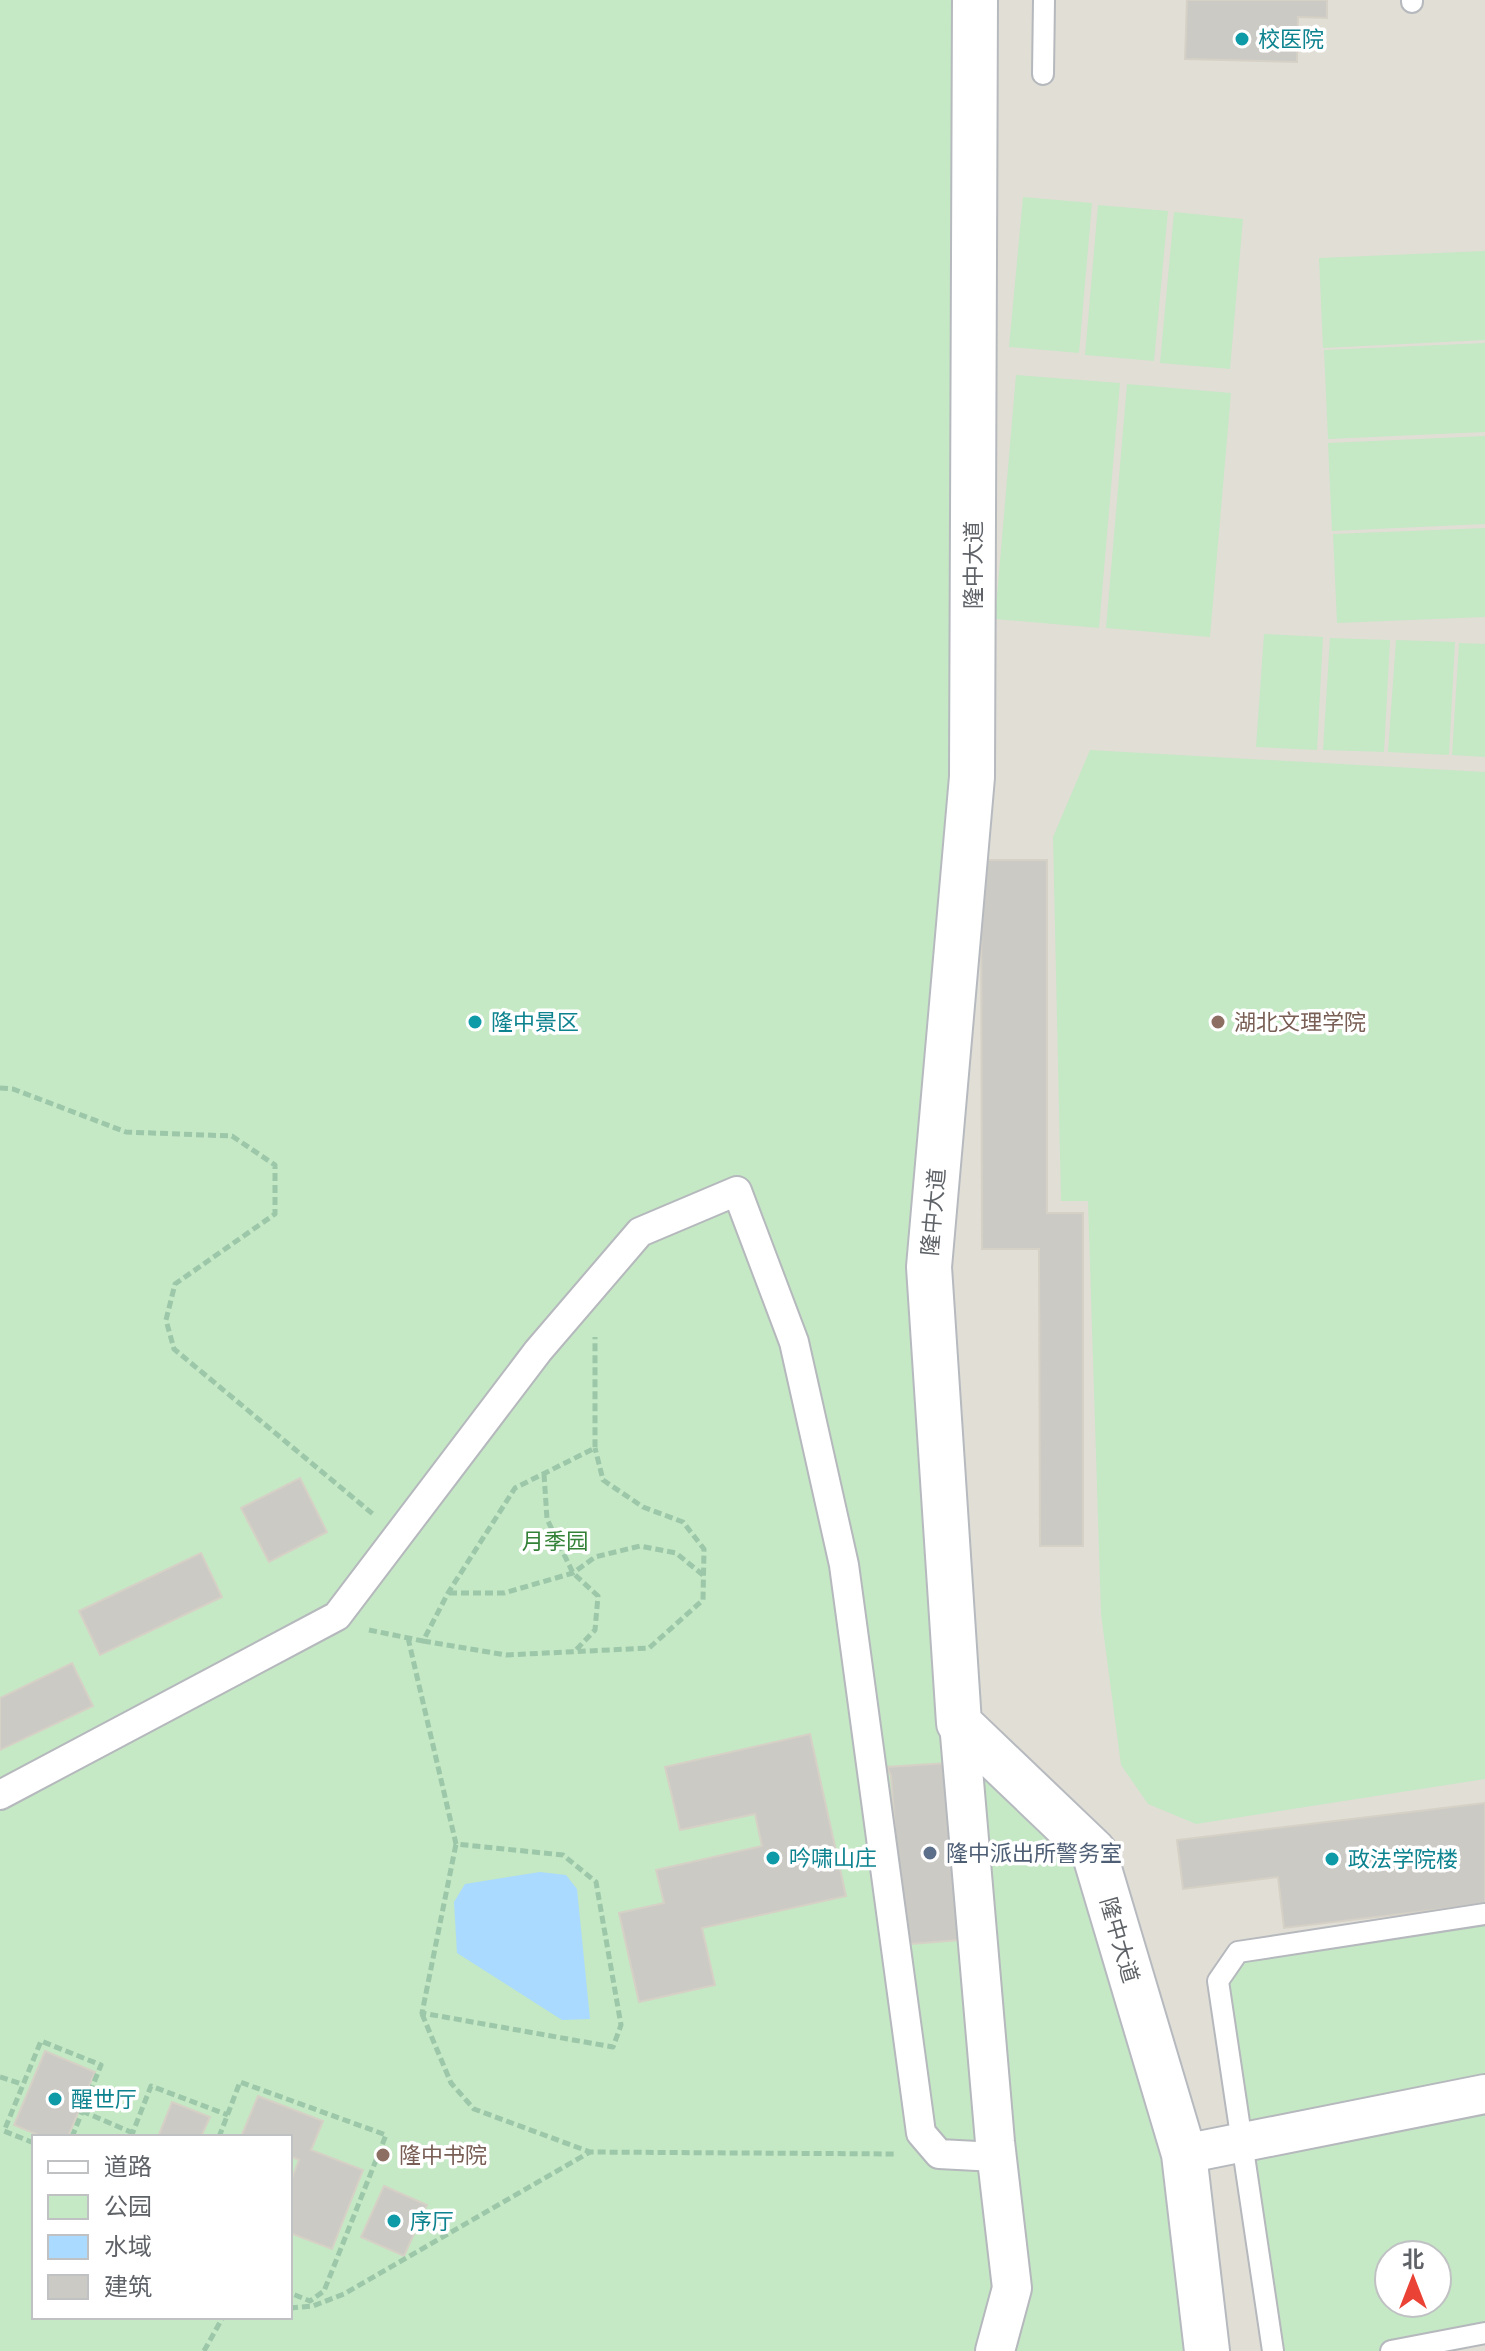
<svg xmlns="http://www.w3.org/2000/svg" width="1485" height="2351" viewBox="0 0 1485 2351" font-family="Helvetica,'Noto Sans SC',sans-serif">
<rect width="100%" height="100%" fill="#f1efe8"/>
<path fill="#e1ded6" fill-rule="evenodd" d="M975,0H1485V2351H1207L959,1723L929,1267ZM1389,2255H1437V2303H1389Z"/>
<path fill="#c5e8c5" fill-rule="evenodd" d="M0,0H975L972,777L929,1267L959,1723L1094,1852L1207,2351H0ZM34,2137H290V2317H34Z
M1023,197L1092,203L1079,353L1009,347Z
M1098,205L1168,211L1154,361L1085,355Z
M1174,212L1243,219L1230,369L1160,363Z
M1485,251V340L1323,348L1319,258Z
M1485,343V432L1328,439L1324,350Z
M1016,375L1120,383L1099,628L995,619Z
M1127,384L1231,393L1210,637L1106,628Z
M1485,436V524L1332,531L1328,443Z
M1485,528V617L1337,623L1333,534Z
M1264,634L1323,637L1317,750L1256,747Z
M1330,638L1390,640L1384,752L1323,750Z
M1396,640L1455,642L1449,755L1388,752Z
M1459,643L1485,644V757L1452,755Z
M1090,750L1485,772V1779L1196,1824L1148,1804L1121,1765L1101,1614L1088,1201H1061L1053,837Z
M1485,1914V2333L1391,2351H1273L1218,1981L1238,1952ZM1389,2255H1437V2303H1389Z"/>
<path fill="#aadaff" d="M540,1872L566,1875L577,1889L590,2019L562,2020L457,1953L454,1902L465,1884Z"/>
<path fill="#cccac5" stroke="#d6d1c6" stroke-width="2" d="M1187,0H1327V18L1298,17L1297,62L1185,59Z
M981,860H1047V1213H1083V1546H1040L1039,1249H982Z
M300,1478L327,1532L269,1562L241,1508Z
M201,1553L222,1597L100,1655L79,1611Z
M72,1663L93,1706L0,1750V1698Z
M810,1734L846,1896L702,1928L715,1985L639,2002L619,1913L664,1903L656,1870L762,1846L755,1814L680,1830L665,1767Z
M947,1763L960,1940L910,1944L901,1948L903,1938L891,1776L887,1767Z
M1485,1803V1904L1284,1928L1278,1877L1183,1889L1177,1840Z
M45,2051L95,2072L68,2137H43L14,2125Z
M258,2096L323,2121L311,2150L363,2170L332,2249L290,2233V2183L299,2160L290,2156V2137H241Z
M172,2102L210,2117L201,2137H158Z
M384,2186L427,2205L404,2256L361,2237Z"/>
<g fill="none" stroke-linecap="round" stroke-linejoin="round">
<g stroke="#b5b8bc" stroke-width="24">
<path id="service" d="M1412,2V0
M1043,74L1044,0
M1273,2351L1218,1981L1238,1952L1485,1914
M1391,2351L1485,2333"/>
</g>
<g stroke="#b5b8bc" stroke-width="32">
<path id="pedestrian" d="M0,1795L337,1616L538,1351L640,1232L737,1191L794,1342L844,1565L921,2133L939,2154L996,2157"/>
</g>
<g stroke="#b5b8bc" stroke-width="42">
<path id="minor" d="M959,1723L995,2142L1012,2288L995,2351
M1184,2154L1485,2094"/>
</g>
<g stroke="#b6babf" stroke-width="48">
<path id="secondary" d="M975,0L972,777L929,1267L959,1723L1094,1852L1184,2154L1207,2351"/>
</g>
<path stroke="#9cc7a9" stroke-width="5" stroke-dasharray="8 4" stroke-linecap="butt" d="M0,1088L13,1089L126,1132L232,1136L275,1165V1214L175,1284L166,1320L174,1349L374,1515
M544,1474L547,1519L573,1573L598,1596L595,1630L574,1652
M449,1593H504L573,1573L595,1557L640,1546L676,1553L703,1575
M369,1630L423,1641L448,1593L515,1488L595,1448V1337
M408,1638L456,1844L563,1855L596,1882L621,2025L613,2047L422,2013L456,1844
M423,1641L506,1655L649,1648L703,1600L704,1549L683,1522L643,1507L603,1480L595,1448
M422,2014L451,2083L474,2109L590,2152
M0,2077L22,2084
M82,2111L133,2133
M131,2137L151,2086L228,2115
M219,2137L240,2082L386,2135L324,2291L310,2301L290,2293
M34,2143L4,2131L41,2041L101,2065L72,2137
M290,2308L313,2306L344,2294L590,2152L897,2154
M204,2351L223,2317"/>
<use href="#service" stroke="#fff" stroke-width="20"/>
<use href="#pedestrian" stroke="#fff" stroke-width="28"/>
<use href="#minor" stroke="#fff" stroke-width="38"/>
<use href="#secondary" stroke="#fff" stroke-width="44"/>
</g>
<g fill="#0f9aa8" stroke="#fff" stroke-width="3">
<circle cx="1242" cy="39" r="8"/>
<circle cx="475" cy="1022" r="8"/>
<circle cx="773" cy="1858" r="8"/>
<circle cx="1332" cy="1859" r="8"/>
<circle cx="55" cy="2099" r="8"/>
<circle cx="394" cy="2221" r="8"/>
</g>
<g fill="#8d6e63" stroke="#fff" stroke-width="3">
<circle cx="1218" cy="1022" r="8"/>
<circle cx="383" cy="2155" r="8"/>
</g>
<circle fill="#5c6f8a" stroke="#fff" stroke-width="3" cx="930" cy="1853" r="8"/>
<g text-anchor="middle" stroke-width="7" stroke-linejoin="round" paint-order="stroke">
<g font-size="22" fill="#0d838f" stroke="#fff" text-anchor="start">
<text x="1258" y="47">校医院</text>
<text x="491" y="1030">隆中景区</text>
<text x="789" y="1866">吟啸山庄</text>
<text x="1348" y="1867">政法学院楼</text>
<text x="71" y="2107">醒世厅</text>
<text x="410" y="2229">序厅</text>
</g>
<g font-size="22" fill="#5f6368" stroke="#fff">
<text transform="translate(973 565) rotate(-90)" y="8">隆中大道</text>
<text transform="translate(933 1212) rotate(-85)" y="8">隆中大道</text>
<text transform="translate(1120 1940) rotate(74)" y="8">隆中大道</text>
</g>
<g font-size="22" fill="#785e54" stroke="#fff" text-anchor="start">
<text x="1234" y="1030">湖北文理学院</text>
<text x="399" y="2163">隆中书院</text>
</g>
<g font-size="22" fill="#348238" stroke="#fff">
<text x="555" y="1549">月季园</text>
</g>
<g font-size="22" fill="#4e5e75" stroke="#fff" text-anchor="start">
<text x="946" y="1861">隆中派出所警务室</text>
</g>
</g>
<rect x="32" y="2135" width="260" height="184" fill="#ffffff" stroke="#bfc1c3" stroke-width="2"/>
<rect x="48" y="2161" width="40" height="12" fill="#ffffff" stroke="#bfc1c3" stroke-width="2"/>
<text x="104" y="2175" font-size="24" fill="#5f6368">道路</text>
<rect x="48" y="2195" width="40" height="24" fill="#c5e8c5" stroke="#bfc1c3" stroke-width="2"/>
<text x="104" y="2215" font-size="24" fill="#5f6368">公园</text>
<rect x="48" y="2235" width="40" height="24" fill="#aadaff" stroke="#bfc1c3" stroke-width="2"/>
<text x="104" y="2255" font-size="24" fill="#5f6368">水域</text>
<rect x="48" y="2275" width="40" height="24" fill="#cccac5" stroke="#bfc1c3" stroke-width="2"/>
<text x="104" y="2295" font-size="24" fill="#5f6368">建筑</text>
<g transform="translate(1413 2279)"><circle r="38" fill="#ffffff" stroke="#bfc1c3" stroke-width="2"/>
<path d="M0-6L14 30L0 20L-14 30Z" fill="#ea4335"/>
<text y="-12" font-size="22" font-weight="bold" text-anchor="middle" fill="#5f6368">北</text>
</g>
</svg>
